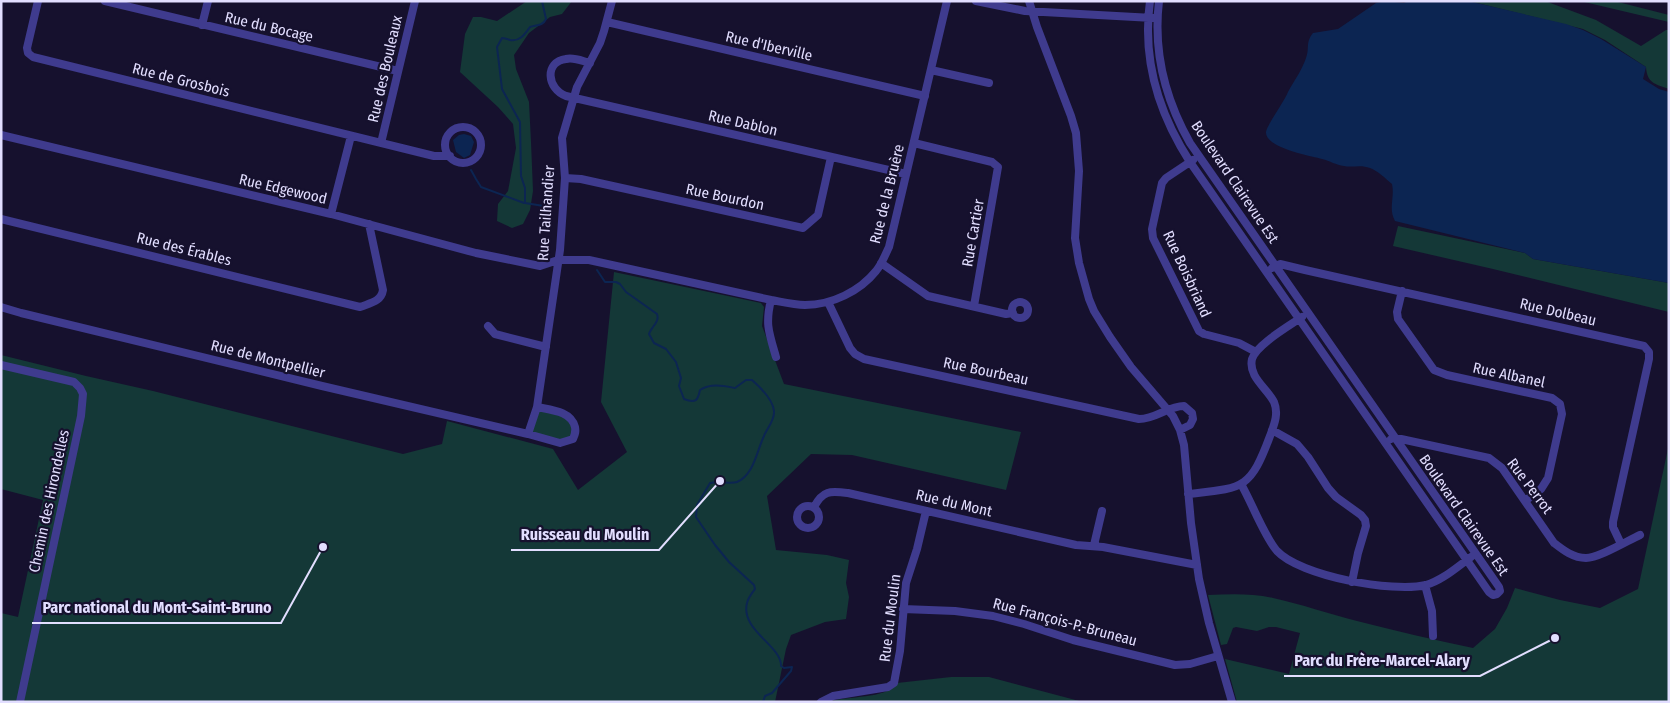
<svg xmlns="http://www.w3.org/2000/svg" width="1670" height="703" viewBox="0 0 1670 703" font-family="'Fira Sans Condensed',sans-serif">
<rect width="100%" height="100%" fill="#16112e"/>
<path fill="#143837" d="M527,1H572L562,14L550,17L529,33L514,55L516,69L529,102L531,142L533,191L530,210L523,224L512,228L497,221L498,204L508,191L516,148L513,124L498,107L460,72L465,34L473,17H481L497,21Z
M1469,1H1545L1596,20L1641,46L1666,30H1669V89C1655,84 1647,83 1646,67L1605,40L1583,29Z
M1580,1H1614L1669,15V22Z
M1398,226L1525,253L1533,259L1669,283V312L1493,269L1393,246Z
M614,272L761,303L764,307L762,326L784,384L1021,432L1006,490L852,455L811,454L767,496L776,550L827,555L849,560L846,583L849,597L846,619L825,622L791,635L786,649L775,702H1V613L18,617L43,500L1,489V355L86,376L153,391L403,454L442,444L447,421L553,449L578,490L627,452L601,402Z
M537,407L563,413L576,431L568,441L528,434Z
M1669,444V702H1237L1225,659L1289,674L1300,633L1276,627H1269L1257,631L1236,627L1233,628L1227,644L1221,645L1208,595C1230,594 1251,593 1273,598C1301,604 1329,614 1357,621C1396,631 1434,640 1473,648L1495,629L1507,608L1515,588L1560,600L1600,608L1638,589Z
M951,677H989L1083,702H829C848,695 885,700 897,683Z"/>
<path fill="#0c2552" d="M1386,1L1404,3L1408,1H1468L1566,24L1583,30L1601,39L1646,67L1643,79L1659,89L1669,92V283L1533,259L1525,253L1395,221C1388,208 1395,198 1392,184C1385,178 1378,171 1370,168C1360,164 1353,168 1344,166C1336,165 1330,161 1322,159C1311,156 1265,148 1266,132C1267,125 1284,102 1288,92C1294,81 1302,70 1306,58C1310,48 1305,43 1313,33L1338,29L1376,3Z
M464,134L471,136L474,142L470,155L464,158L456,152L453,140L459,135Z"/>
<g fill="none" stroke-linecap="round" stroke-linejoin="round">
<path stroke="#0c2552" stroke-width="2" d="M542,1L546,19C543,26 536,25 530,27C525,34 520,42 510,40C507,39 504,38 502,38L497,47L502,89L520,122L521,176L525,188V203L550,207
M471,170L476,179L481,187L524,203
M597,270L605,282H616L620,284L626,292L657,314C660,322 651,327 649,334L654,343L666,349L676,362L681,378L679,386L684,399C696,404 698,400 700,390C711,383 724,386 735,388L746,380H752C760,387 773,400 774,411C775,420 767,428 764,436C757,450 754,475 737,482C731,484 719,481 710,483L697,505L696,517L715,545L729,562L754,585L755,589C752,593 748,598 747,603C740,630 782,646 781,666L784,668L792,667L791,671L772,693L765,696L763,702"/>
<path stroke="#3f3b8e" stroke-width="8" d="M38,1L27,48L28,53L33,57L434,156H450
M105,1L398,71
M976,1L1025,11L1153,18
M1029,1L1037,27L1071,116L1076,133L1079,171L1075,238L1079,263L1089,299L1094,311L1110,337L1131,367L1173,416L1180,430L1184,445L1191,523L1199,579L1209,623L1232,702
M1150,1C1142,59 1159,114 1190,162L1489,592L1493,595L1497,594L1500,591L1499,587L1190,143C1165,99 1153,52 1159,1
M607,22L925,96
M202,25L208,1
M590,63C582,61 574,57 566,59C544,62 547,89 566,96L906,174
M931,70L989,83
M445 145a18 18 0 1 1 36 0a18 18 0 1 1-36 0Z
M1,135L331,214L476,253L540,266L558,260H589L771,300C782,302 794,305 805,305C832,305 860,291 876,271C882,264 885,255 889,247L947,1
M381,143L415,1
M914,143L992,162L998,167L974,306
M1193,160L1166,178L1162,183L1152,229L1153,238L1199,331L1204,334L1239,343L1256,352
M565,178L581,179L803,228L818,215L831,157
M331,214L351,136
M1,219L360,307C370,303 381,302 383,290L369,224
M881,263L928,296L1006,314L1013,313
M1272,268L1280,264L1305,270L1644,346L1649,352V359L1613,522V527L1621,544
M1402,291L1397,312L1398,319L1434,370L1447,375L1552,398L1560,404L1562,414L1548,478L1541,489L1525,501
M771,300C765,324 769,333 776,357
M828,302L850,348L855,354L864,359L1139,419C1156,419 1168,406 1184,406L1192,413L1193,419L1190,425L1180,430
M1012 310a8 8 0 1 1 16 0a8 8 0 1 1-16 0Z
M1,307L21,313L322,386L528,434L560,443L573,439C575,434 576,432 575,427C571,411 551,410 537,407
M488,326L495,334L546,347
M1,365L74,382L80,388L83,394L81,416L20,702
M1272,430L1297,444L1308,457L1328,488L1336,497L1361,515L1365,520L1366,526L1358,553L1352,582
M528,434L537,407L560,250L565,178L562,138L577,87L600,43L604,31L612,1
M1391,439L1393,438L1401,439L1489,458L1502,468L1554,543C1563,550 1573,558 1586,558C1599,558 1627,541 1640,535
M1241,484C1252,503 1264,536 1277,551C1300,576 1393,593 1426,585C1443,580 1457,567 1471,557
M1188,494C1243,488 1250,490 1270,436C1274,425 1279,414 1274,402C1267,388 1248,377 1252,359C1256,345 1289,326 1302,317
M797 517a11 11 0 1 1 22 0a11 11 0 1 1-22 0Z
M814,507C823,490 830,491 848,493L1076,545L1103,547L1197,565
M1094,545L1102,511
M1425,585L1432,611L1433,636
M903,609L955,611L993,616L1024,624L1073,640L1175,665L1190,664L1218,656
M821,702L833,696L888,687L894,683L900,651L906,583L917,549L926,511"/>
</g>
<g text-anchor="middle" stroke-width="4.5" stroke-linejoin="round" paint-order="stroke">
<g font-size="15" fill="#e2deff" stroke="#16112e">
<text transform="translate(269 27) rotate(13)" y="5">Rue du Bocage</text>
<text transform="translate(769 46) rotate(13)" y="5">Rue d'Iberville</text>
<text transform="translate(385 69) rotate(-77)" y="5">Rue des Bouleaux</text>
<text transform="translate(181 80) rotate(14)" y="5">Rue de Grosbois</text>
<text transform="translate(743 123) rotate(13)" y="5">Rue Dablon</text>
<text transform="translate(1235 182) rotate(56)" y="5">Boulevard Clairevue Est</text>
<text transform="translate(283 189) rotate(13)" y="5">Rue Edgewood</text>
<text transform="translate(887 194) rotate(-76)" y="5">Rue de la Bruère</text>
<text transform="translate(725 197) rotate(12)" y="5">Rue Bourdon</text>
<text transform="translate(546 213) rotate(-86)" y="5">Rue Tailhandier</text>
<text transform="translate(973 233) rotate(-80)" y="5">Rue Cartier</text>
<text transform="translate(184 249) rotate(14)" y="5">Rue des Érables</text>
<text transform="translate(1187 274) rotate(65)" y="5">Rue Boisbriand</text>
<text transform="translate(1558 312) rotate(13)" y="5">Rue Dolbeau</text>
<text transform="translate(268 359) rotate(14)" y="5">Rue de Montpellier</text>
<text transform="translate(986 371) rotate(12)" y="5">Rue Bourbeau</text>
<text transform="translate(1509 375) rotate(12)" y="5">Rue Albanel</text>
<text transform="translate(1530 486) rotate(53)" y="5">Rue Perrot</text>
<text transform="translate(49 501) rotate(-78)" y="5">Chemin des Hirondelles</text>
<text transform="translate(954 503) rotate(13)" y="5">Rue du Mont</text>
<text transform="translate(1464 515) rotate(55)" y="5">Boulevard Clairevue Est</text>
<text transform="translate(890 618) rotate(-83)" y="5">Rue du Moulin</text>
<text transform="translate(1065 622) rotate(15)" y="5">Rue François-P.-Bruneau</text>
</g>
</g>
<path fill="none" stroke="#e2deff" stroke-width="2" d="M720 481L659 550H511M323 547L281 623H32M1555 638L1480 676H1284"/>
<g fill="#e2deff" stroke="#16112e" stroke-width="2">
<circle cx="720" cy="481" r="5"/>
<circle cx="323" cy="547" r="5"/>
<circle cx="1555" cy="638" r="5"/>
</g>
<g font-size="16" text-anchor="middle" font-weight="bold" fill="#e2deff" stroke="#16112e" stroke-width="4.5" stroke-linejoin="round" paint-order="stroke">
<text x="585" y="540">Ruisseau du Moulin</text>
<text x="157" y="613">Parc national du Mont-Saint-Bruno</text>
<text x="1382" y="666">Parc du Frère-Marcel-Alary</text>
</g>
<rect width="1670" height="703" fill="none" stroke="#e2deff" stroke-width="5"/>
</svg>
